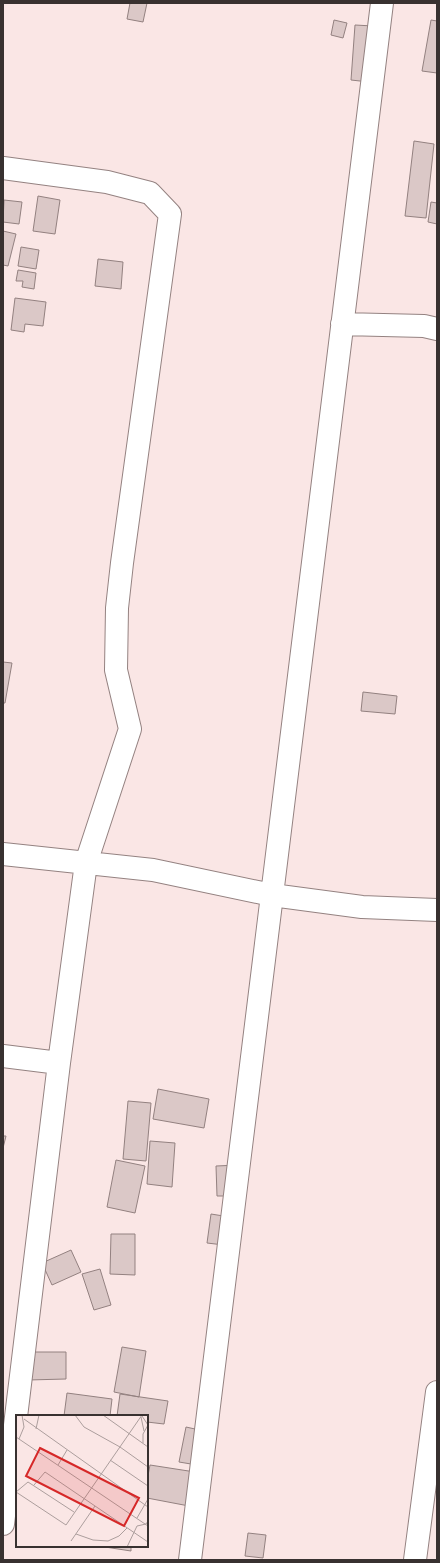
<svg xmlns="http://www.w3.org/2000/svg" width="440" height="1563" viewBox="0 0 440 1563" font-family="Manrope,sans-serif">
<rect width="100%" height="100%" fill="#fae6e5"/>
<path fill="#dbc8c7" stroke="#938180" d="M130,3H147L143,22L127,19Z
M334,20L347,23L343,38L331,35Z
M431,20L437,21V73L422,71Z
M355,25L373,26L369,82L351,80Z
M414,141L434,144L426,218L405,216Z
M38,196L60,200L55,234L33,231Z
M4,200L22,202L19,224L3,222Z
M431,202L437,203V224L428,222Z
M3,231L16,234L8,266L3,265Z
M21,247L39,250L36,269L18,266Z
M98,259L123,262L121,289L95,286Z
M18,270L36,273L34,289L22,287L23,281H16Z
M15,298L46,302L43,326L25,324L24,332L11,330Z
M3,662L12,663L5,703H3Z
M363,692L397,696L395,714L361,711Z
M158,1089L209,1099L204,1128L153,1119Z
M128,1101L151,1103L146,1161L123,1159Z
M3,1136H6L3,1148Z
M150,1141L175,1143L172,1187L147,1184Z
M116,1160L145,1166L135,1213L107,1207Z
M239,1165L240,1196H217L216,1166Z
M211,1214L236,1218L232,1246L207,1243Z
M111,1234H135V1275L110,1274Z
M71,1250L81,1272L52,1285L42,1263Z
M100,1269L111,1305L94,1310L82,1274Z
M122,1347L146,1351L139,1397L114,1392Z
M27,1352H66V1379L28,1380Z
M67,1393L112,1399L110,1416H64Z
M120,1394L168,1401L164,1424L147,1422V1416H117Z
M186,1427L204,1431L197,1465L179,1462Z
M150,1465L195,1472L189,1506L147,1498V1481Z
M248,1533L266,1535L263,1558L245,1556Z
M106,1546H131V1551L105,1547Z"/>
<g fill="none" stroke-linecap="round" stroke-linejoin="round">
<g stroke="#948281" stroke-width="24">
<path id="minor" d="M3,168L107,182L150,193L170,214L122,563L117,608L116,670L130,729L86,863L59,1063L3,1524
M342,324L424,326L437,329
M3,854L153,870L272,895L362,907L437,910
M3,1056L59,1063
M190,1560L382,3
M415,1560L437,1392"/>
</g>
<use href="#minor" stroke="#fff" stroke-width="22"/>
</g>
<g transform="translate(16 1415)">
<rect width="132" height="132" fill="#fae6e5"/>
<path fill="none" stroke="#ac9e9d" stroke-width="1" d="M59,0L68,12L104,32L132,52M87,0L132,32M126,1L132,10L127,19V28M125,2L128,16M8,4L132,92M20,14L23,0M0,22L132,111M3,24L8,12L6,0M94,45L132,71M42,50L51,35M18,70L29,57L132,127M58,97L12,67L0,77L50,110L126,0M121,103L132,84M60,119L77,125L92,126L103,121L111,113M55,126L79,91M111,132L121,111L130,109L132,106"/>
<path fill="#d62828" fill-opacity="0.15" stroke="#d62828" stroke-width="2" d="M24,33L123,83L108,111L10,61Z"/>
<rect width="132" height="132" fill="none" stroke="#383130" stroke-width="2"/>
</g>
<rect width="440" height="1563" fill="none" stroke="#383130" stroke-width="8"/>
</svg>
